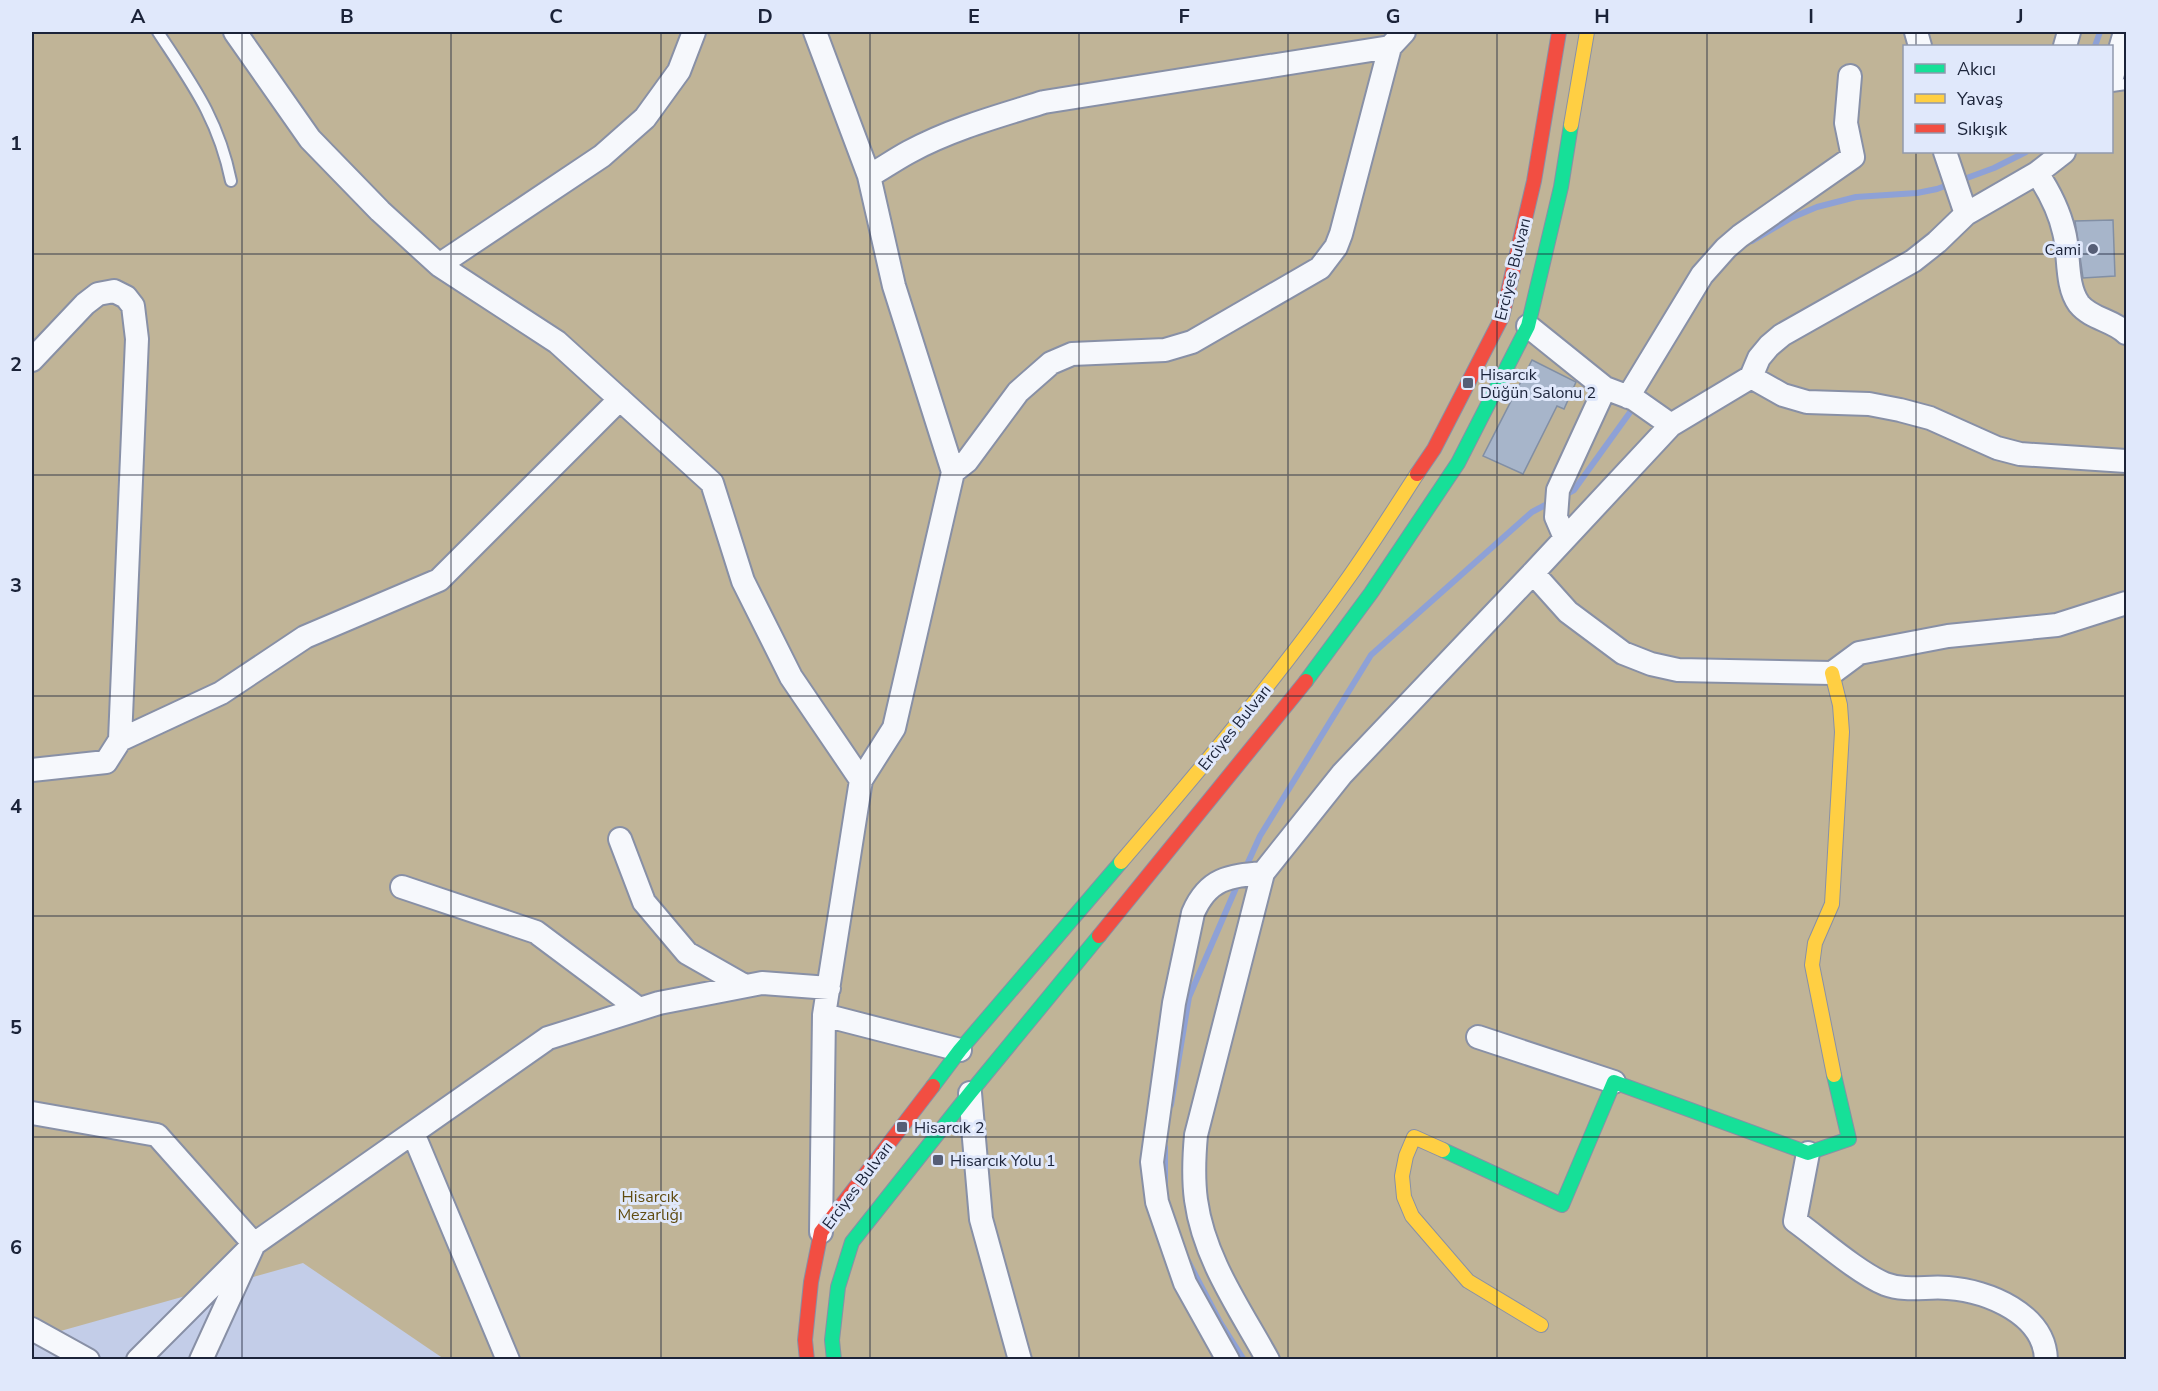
<svg xmlns="http://www.w3.org/2000/svg" width="2158" height="1391" viewBox="0 0 2158 1391" font-family="'Nunito Sans',sans-serif">
<rect width="100%" height="100%" fill="#c3cde8"/>
<path fill="#c0b497" fill-rule="evenodd" d="M32,32H2126V1359H444L303,1263L32,1339ZM1904,46H2112V152H1904Z"/>
<g fill="none" stroke-linecap="round" stroke-linejoin="round">
<path stroke="#8ea1d6" stroke-width="6" d="M2095,46L2100,32
M1752,241L1791,218L1817,207L1856,197L1917,193L1937,189L1994,168L2026,152
M1563,496L1574,490L1636,404
M1245,869L1260,836L1371,655L1532,512L1551,502
M1171,1105L1189,997L1239,881
M1165,1147V1182
M1188,1261L1220,1322L1244,1360"/>
</g>
<path fill="#a7b5ca" stroke="#828fa4" stroke-width="1.5" d="M2113,220L2115,276L2083,278L2075,221Z
M1532,360L1576,382L1564,409L1557,406L1523,474L1483,456Z"/>
<g fill="none" stroke-linecap="round" stroke-linejoin="round">
<g stroke="#8890a6" stroke-width="14">
<path id="lane" d="M158,32C192,84 218,118 231,181
M2112,86L2126,84"/>
</g>
<g stroke="#8890a6" stroke-width="26">
<path id="street" d="M235,32L310,139L380,211L439,265L557,342L712,483L743,581L791,677L861,780
M815,32L869,176L894,286L953,472L894,728L861,780L824,1015L821,1232
M1916,32L1920,46
M2065,46L2069,32
M2112,77L2125,32
M2037,173C2049,191 2059,210 2064,232C2070,254 2065,285 2079,304C2091,319 2113,320 2126,333
M869,176C883,168 896,159 909,152C951,129 999,116 1044,102L1390,47
M1966,214L2037,173L2064,152
M439,265L602,156L645,118L679,71L694,32
M1528,326L1605,388L1634,399L1671,425L1751,377L1759,358L1769,346L1782,335L1913,261L1937,242L1966,214L1945,152
M32,360L85,304L98,294L114,291L126,297L133,306L137,339L120,740L106,762L32,770
M1751,377L1783,395L1807,402L1869,404L1900,410L1930,418L1997,448L2020,454L2126,461
M1628,397L1702,275L1726,248L1740,236L1853,157L1846,123L1850,76
M953,472L967,461L1018,392L1051,363L1072,354L1165,350L1192,342L1320,268L1336,247L1341,234L1390,47L1404,32
M1565,538L1556,517L1558,490L1605,388
M1533,573L1568,612L1623,653L1651,664L1678,670L1832,673L1859,653L1948,636L2057,625L2126,603
M120,740L221,693L305,637L439,580L620,399
M620,839L644,902L687,953L745,986
M402,887L536,932L639,1009
M824,1015L960,1050
M1478,1037L1614,1082
M970,1093L981,1219L1020,1360
M32,1113L157,1135L254,1244L201,1360
M413,1133L508,1360
M1808,1153L1795,1221C1820,1239 1857,1272 1885,1284C1906,1292 1927,1286 1948,1288C1988,1291 2045,1314 2046,1360
M32,1329L88,1360
M138,1360L254,1244L548,1038L659,1003L762,983L829,988
M1228,1360L1185,1283L1157,1202L1152,1162L1174,1003L1193,913C1208,878 1229,876 1263,873
M1268,1360C1240,1309 1204,1259 1196,1200C1193,1178 1194,1157 1196,1135L1263,873L1342,774L1533,573L1671,425"/>
</g>
<g stroke="#8890a6" stroke-width="16">
<path id="fast" d="M1306,681L1371,593L1458,463L1528,326L1561,187L1571,125
M933,1086L960,1050L1121,862
M1443,1150L1562,1205L1614,1082L1808,1153L1849,1139L1834,1075
M834,1360L832,1340L838,1287L852,1242L970,1093L1099,936"/>
</g>
<g stroke="#8890a6" stroke-width="16">
<path id="slow" d="M1571,125L1587,32
M1832,673L1840,705L1842,732L1832,904L1815,943L1812,965L1834,1075
M1121,862C1200,770 1279,676 1349,577C1373,543 1395,508 1417,474
M1443,1150L1414,1137L1406,1156L1402,1176L1404,1197L1412,1216L1468,1281L1541,1325"/>
</g>
<g stroke="#8890a6" stroke-width="16">
<path id="jam" d="M1417,474L1434,449L1502,317L1534,181L1559,32
M1099,936L1306,681
M807,1360L805,1340L811,1282L821,1232L933,1086"/>
</g>
<use href="#lane" stroke="#f6f8fc" stroke-width="10"/>
<use href="#street" stroke="#f6f8fc" stroke-width="22"/>
<use href="#fast" stroke="#16e098" stroke-width="14"/>
<use href="#slow" stroke="#ffcf43" stroke-width="14"/>
<use href="#jam" stroke="#f24e42" stroke-width="14"/>
</g>
<path fill="none" stroke="#1b2339" stroke-width="1.5" stroke-opacity="0.55" d="M242,32V1360M451,32V1360M661,32V1360M870,32V1360M1079,32V1360M1288,32V1360M1497,32V1360M1707,32V1360M1916,32V46M1916,152V1360M32,254H2126M32,475H2126M32,696H2126M32,916H2126M32,1137H2126"/>
<g fill="#565e76" stroke="#e0e8fb" stroke-width="2">
<circle cx="2093" cy="249" r="6"/>
<rect x="1462" y="377" width="12" height="12" rx="3"/>
<rect x="896" y="1121" width="12" height="12" rx="3"/>
<rect x="932" y="1154" width="12" height="12" rx="3"/>
</g>
<g text-anchor="middle" stroke-width="6" stroke-linejoin="round" paint-order="stroke">
<g font-size="16" fill="#1b2339" stroke="#e0e8fb" text-anchor="start">
<text x="2081" y="255" text-anchor="end">Cami</text>
<text x="1480" y="380">Hisarcık<tspan x="1480" dy="18">Düğün Salonu 2</tspan></text>
<text x="914" y="1133">Hisarcık 2</text>
<text x="950" y="1166">Hisarcık Yolu 1</text>
</g>
<g font-size="16" fill="#1b2339" stroke="#e0e8fb">
<text transform="translate(1512 269) rotate(-76)" y="6">Erciyes Bulvarı</text>
<text transform="translate(1234 727) rotate(-51)" y="6">Erciyes Bulvarı</text>
<text transform="translate(857 1185) rotate(-53)" y="6">Erciyes Bulvarı</text>
</g>
<g font-size="16" fill="#604b10" stroke="#e0e8fb">
<text x="650" y="1202">Hisarcık<tspan x="650" dy="18">Mezarlığı</tspan></text>
</g>
</g>
<rect width="2158" height="1391" fill="none" stroke="#e0e8fb" stroke-width="66"/>
<rect x="1903" y="45" width="210" height="108" fill="#e0e8fb" stroke="#9199ad" stroke-width="1.5"/>
<rect x="1915" y="64" width="30" height="9" fill="#16e098" stroke="#9199ad" stroke-width="1.5"/>
<text x="1957" y="75" font-size="18" fill="#1b2339">Akıcı</text>
<rect x="1915" y="94" width="30" height="9" fill="#ffcf43" stroke="#9199ad" stroke-width="1.5"/>
<text x="1957" y="105" font-size="18" fill="#1b2339">Yavaş</text>
<rect x="1915" y="124" width="30" height="9" fill="#f24e42" stroke="#9199ad" stroke-width="1.5"/>
<text x="1957" y="135" font-size="18" fill="#1b2339">Sıkışık</text>
<rect x="33" y="33" width="2092" height="1325" fill="none" stroke="#1b2339" stroke-width="2"/>
<g font-size="20" text-anchor="middle" font-weight="bold" fill="#1b2339">
<text x="138" y="23">A</text>
<text x="347" y="23">B</text>
<text x="556" y="23">C</text>
<text x="765" y="23">D</text>
<text x="974" y="23">E</text>
<text x="1184" y="23">F</text>
<text x="1393" y="23">G</text>
<text x="1602" y="23">H</text>
<text x="1811" y="23">I</text>
<text x="2020" y="23">J</text>
<text x="16" y="150">1</text>
<text x="16" y="371">2</text>
<text x="16" y="592">3</text>
<text x="16" y="813">4</text>
<text x="16" y="1034">5</text>
<text x="16" y="1254">6</text>
</g>
</svg>
